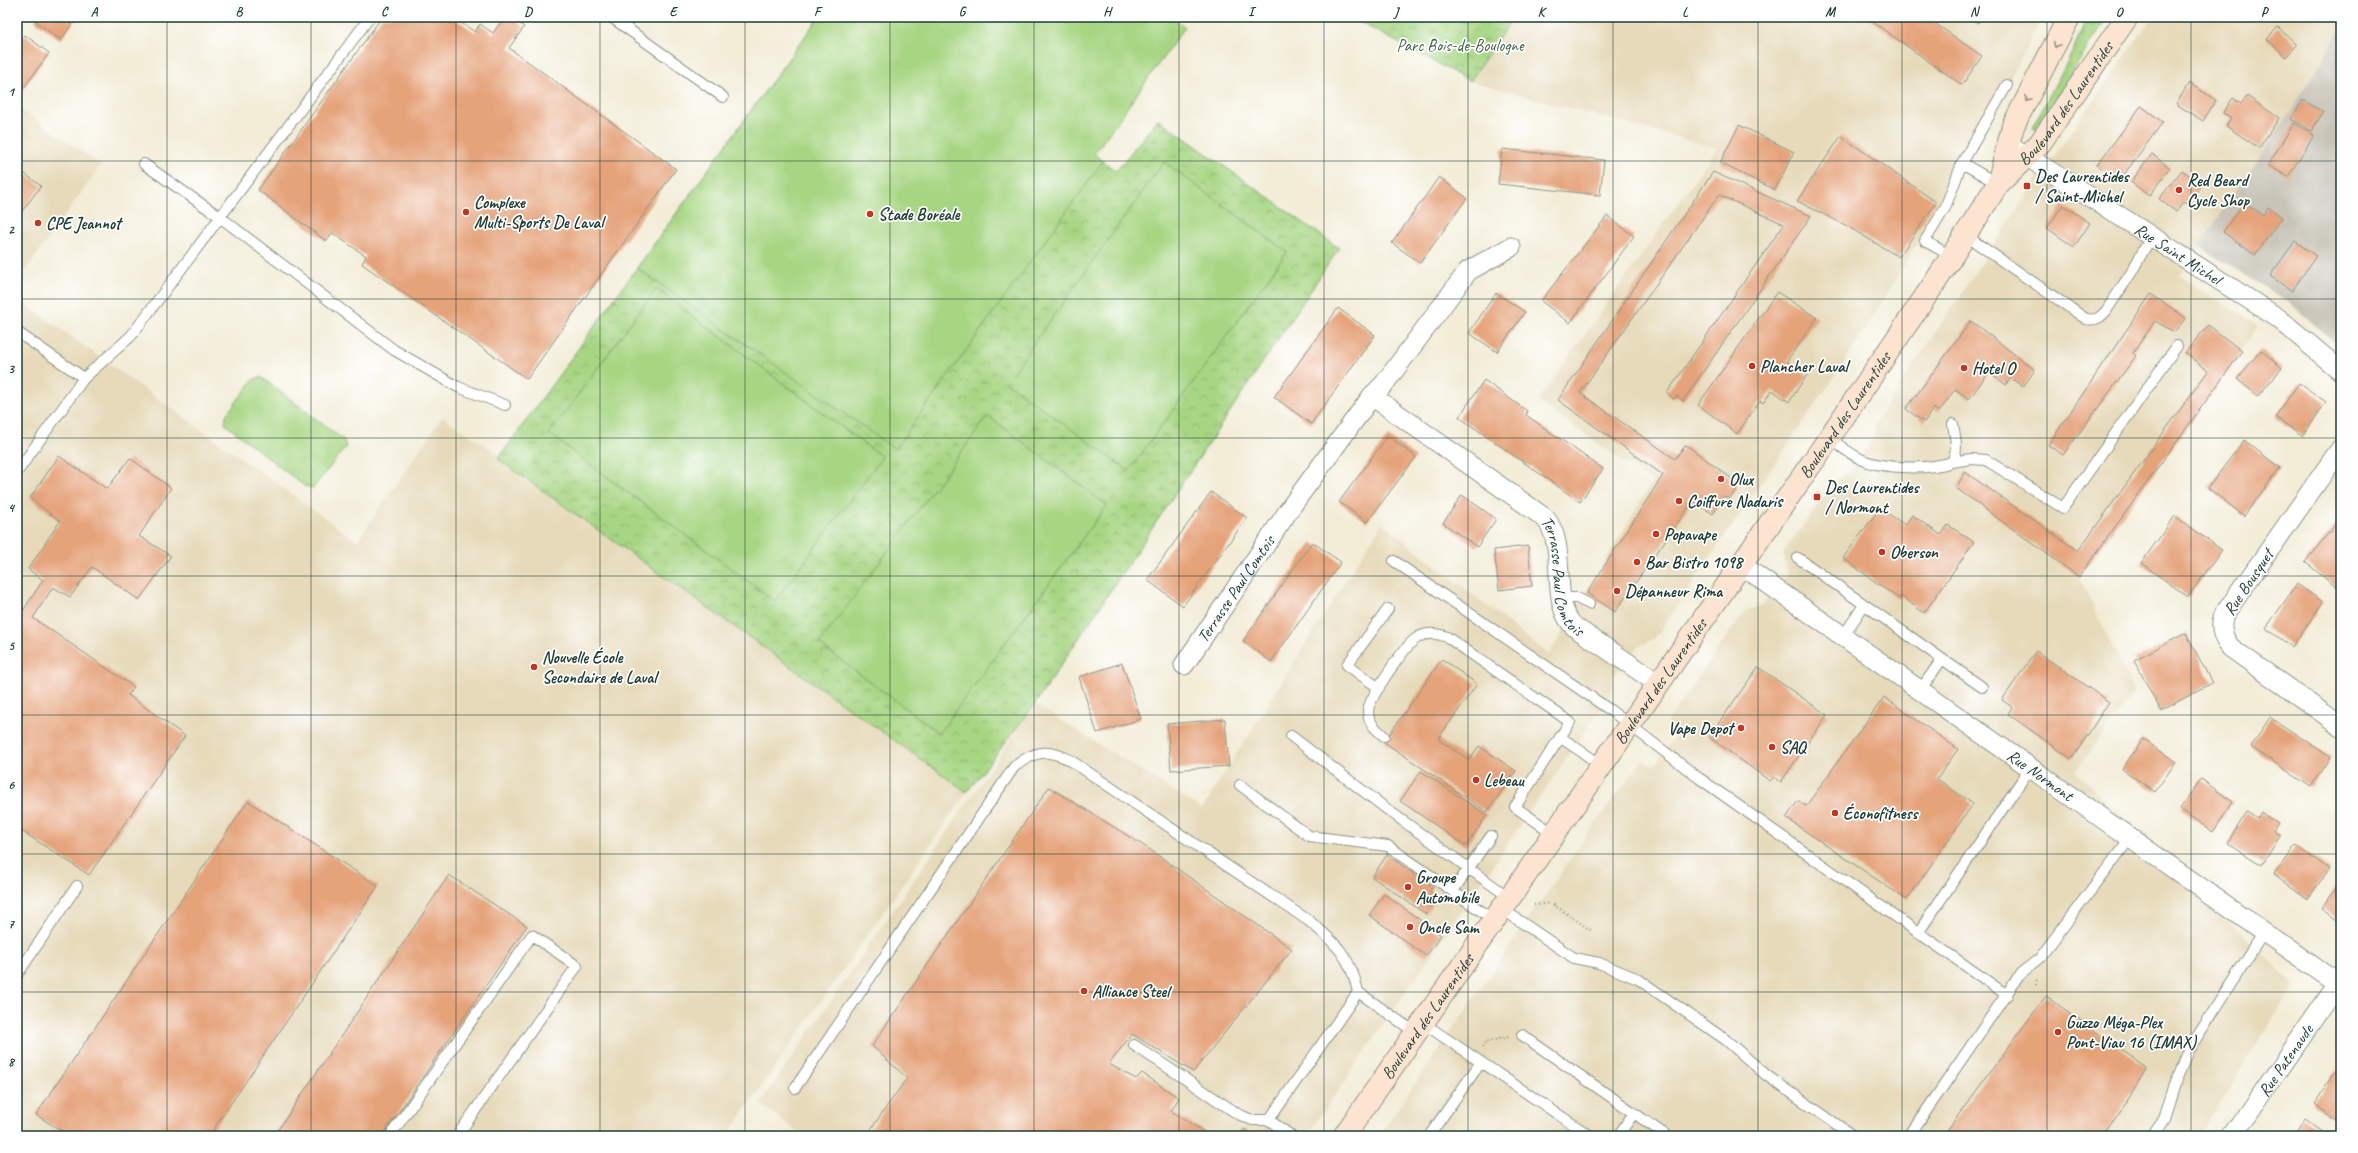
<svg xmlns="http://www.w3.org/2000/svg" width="2358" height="1153" viewBox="0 0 2358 1153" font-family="Caveat,sans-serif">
<defs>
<pattern id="grass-tufts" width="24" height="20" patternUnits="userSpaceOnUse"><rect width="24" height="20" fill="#a7d683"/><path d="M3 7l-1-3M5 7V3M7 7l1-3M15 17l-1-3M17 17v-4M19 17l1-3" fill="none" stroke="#87af6c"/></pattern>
<pattern id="park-crowns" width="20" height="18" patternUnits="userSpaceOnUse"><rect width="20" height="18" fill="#a7d683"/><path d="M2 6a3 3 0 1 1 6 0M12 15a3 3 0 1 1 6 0" fill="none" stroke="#87af6c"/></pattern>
</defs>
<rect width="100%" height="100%" fill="#fff"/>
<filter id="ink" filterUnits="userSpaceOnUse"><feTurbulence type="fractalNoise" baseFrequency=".025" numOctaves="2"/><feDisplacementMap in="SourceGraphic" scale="8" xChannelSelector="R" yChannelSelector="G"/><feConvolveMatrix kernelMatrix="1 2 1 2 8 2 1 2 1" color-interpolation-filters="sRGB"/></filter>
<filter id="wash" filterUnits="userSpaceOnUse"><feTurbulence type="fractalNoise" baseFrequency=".012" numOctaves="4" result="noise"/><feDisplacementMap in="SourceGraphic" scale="16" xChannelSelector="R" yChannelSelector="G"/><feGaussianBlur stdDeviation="0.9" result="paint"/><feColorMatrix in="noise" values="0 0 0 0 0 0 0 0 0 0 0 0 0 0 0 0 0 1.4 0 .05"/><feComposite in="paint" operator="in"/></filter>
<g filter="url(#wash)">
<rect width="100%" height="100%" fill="#f3edd8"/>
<path fill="#e6daba" d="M1512,17H2042L1959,176L1844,363L1655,638L1639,646L1613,677L1612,692L1307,1136H803L760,1104L1035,704L1202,809L1382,523L1549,655L1652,482L1538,401L1717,148L1470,81Z
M2153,17H2341V28L2292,110L2179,276L2259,326L2079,577L2134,691L2076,771L2294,985L2199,1136H1379L1595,823L1642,761L1655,765L1676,735L1666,723L1745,611L1761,606L1788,574L1783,553L1838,477L1850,473L1873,438L1875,423L2030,190Z
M17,107L101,165L17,282Z
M17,298L357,541L442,417L573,503L967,792L727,1136H17Z"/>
<path fill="#c8c4b8" d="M2341,28V348L2291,304L2199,246L2292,110Z"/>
<path fill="url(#grass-tufts)" stroke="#638a5c" d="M2087,17H2107L2036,130L2032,128L2073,51Z"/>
<path fill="url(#park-crowns)" stroke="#638a5c" d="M819,17H907L1116,171L1158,119L1339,248L1035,704L967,792L498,459Z
M1350,17H1513L1470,81Z"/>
<path fill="#a7d683" stroke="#638a5c" d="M819,17H1172L1185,27L1094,154L1103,161L895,449L637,268Z
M1164,162L1287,252L1129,471L1006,382Z
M656,289L882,457L775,601L549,434Z
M261,377L344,440L346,447L313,488L304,486L225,424L226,415L254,379Z
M988,416L1107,505L939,733L819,644Z"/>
<g id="blocks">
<path fill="#e5a37a" d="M38,17H77L61,40L35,21Z
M382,17H452L475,32L480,24L493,33L505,17H512L524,27L509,48L676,169L527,379L362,264L366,256L332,233L326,241L258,190Z
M1866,17H1926L1982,56L1962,85Z
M1968,17H1982L1978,23Z
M2278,27L2297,45L2286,57L2267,39Z
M25,35L49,53L18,96L17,46Z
M2189,83L2216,100L2203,121L2176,104Z
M2247,96L2279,118L2259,148L2226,126L2231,119L2223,113L2233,98L2241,104Z
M2303,100L2323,112L2312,131L2291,119Z
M2141,106L2163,122L2119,181L2097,165Z
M2294,123L2314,135L2288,177L2268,165Z
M1739,125L1794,152L1775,190L1720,163Z
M1841,136L1936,202L1899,257L1847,226L1797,201Z
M1502,149L1604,160L1600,195L1498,184Z
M2152,154L2170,168L2149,196L2131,182Z
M17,168L41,186L17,218Z
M2182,170L2202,185L2187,204L2184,202L2176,212L2159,199Z
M1713,172L1811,216L1683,401L1677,396L1673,399L1667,393L1784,224L1719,195L1580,393L1675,459L1686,445L1735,481L1737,489L1729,499L1723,496L1713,514L1693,501L1615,612L1587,593L1663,475L1558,400Z
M1439,177L1467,198L1420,263L1392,243Z
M2244,202L2263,215L2268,207L2282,217L2255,255L2223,232Z
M2063,205L2090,223L2074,247L2047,228Z
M1607,216L1634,236L1570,323L1541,301Z
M2295,241L2316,256L2292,291L2270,276Z
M1777,292L1817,318L1787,361L1807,375L1789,402L1772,390L1763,403L1760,401L1737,434L1698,405Z
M1496,293L1525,312L1497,352L1469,333Z
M2151,294L2186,318L2174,332L2155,321L2133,353L2136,356L2063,455L2048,445Z
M1338,308L1375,335L1311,424L1274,397Z
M1971,321L2035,370L2023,387L2011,378L2006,385L1989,372L1969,399L1955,389L1939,412L1934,408L1924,422L1906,409Z
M2208,325L2242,351L2079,577L1956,488L1965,472L2078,551L2208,371L2185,353Z
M2261,350L2282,368L2258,396L2237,379Z
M1484,380L1527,411L1526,415L1603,469L1580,502L1459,417Z
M2299,383L2326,402L2303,436L2275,417Z
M1388,436L1416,457L1367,522L1339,502Z
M2244,440L2280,468L2244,516L2208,488Z
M59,456L107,489L130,458L171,488L139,536L171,556L139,600L92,567L70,597L53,587L33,618L134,687L128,695L185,736L89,875L17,828V609L22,612L43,580L28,569L60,521L30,498Z
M1211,492L1247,518L1183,606L1147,580Z
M1462,495L1496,519L1477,547L1443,523Z
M1880,508L1905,525L1912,515L1941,535L1948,525L1974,542L1924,613L1901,596L1899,599L1843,558Z
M2175,516L2222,550L2188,597L2141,563Z
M2339,520L2341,521V591L2305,562Z
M1312,542L1341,562L1271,662L1243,641Z
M1528,546L1532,586L1499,590L1494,550Z
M2297,584L2323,602L2292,647L2266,628Z
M2186,633L2212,683L2161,711L2134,660Z
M2036,651L2109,702L2072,759L2008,714L2012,707L2002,700Z
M1442,659L1477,684L1438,739L1469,760L1479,746L1516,771L1487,812L1384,742Z
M1122,663L1141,719L1097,733L1079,677Z
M1758,667L1827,715L1781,782L1774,777L1770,781L1709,737Z
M1884,697L1958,749L1937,779L1973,804L1907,900L1786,818L1798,801L1806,806Z
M2270,717L2330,757L2311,787L2251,747Z
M1225,719L1229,766L1171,770L1167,724Z
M2143,739L2176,762L2155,792L2122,769Z
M1421,771L1487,815L1466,846L1400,801Z
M2201,779L2233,802L2213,832L2180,809Z
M1049,787L1146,847L1292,949L1193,1072L1132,1034L1109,1064L1136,1079L1142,1073L1179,1098L1171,1111L1211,1136H1077L1070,1131L1066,1136H866L907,1078L872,1046Z
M248,801L378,886L209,1136H70L36,1115Z
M2247,812L2257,819L2261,812L2278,823L2273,831L2280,836L2262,865L2227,843Z
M2296,845L2329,869L2308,899L2274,874Z
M1387,855L1433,887L1430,891L1438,897L1426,914L1372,877Z
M449,875L527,926L382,1136H274Z
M2341,880V921L2322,908Z
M1384,894L1441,935L1426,956L1369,915Z
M2046,996L2147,1068L2104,1136H1943Z
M2336,1071L2341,1074V1124L2313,1104Z
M2303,1118L2329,1136H2291Z
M1244,1129L1253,1136H1238Z"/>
</g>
</g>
<g filter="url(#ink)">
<use href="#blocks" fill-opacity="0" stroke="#899586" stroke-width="1"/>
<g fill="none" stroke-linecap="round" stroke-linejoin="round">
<g stroke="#899586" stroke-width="12">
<path id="lane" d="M611,17L723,97
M1962,163L1998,184
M144,164L220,217L394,350L458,387L505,405
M1965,235L2086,319C2095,321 2100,318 2106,311L2131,273L2151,237
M1951,256L1925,241L1945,208L1962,163L2007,85
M17,332L84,378
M1829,438C1839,445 1851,455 1863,460C1884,469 1930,470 1952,462C1959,449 1955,438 1953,424
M1952,462L1971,459L1986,460L2063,508L2177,346
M17,472L84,378L131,336L370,17
M1798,558L1982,687
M1394,561L1610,710L1699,778L2007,995
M1562,598H1577L1589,604
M1844,635L1864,605
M1379,688L1347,665L1388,609
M1921,689L1942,659
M1291,736L1392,813L1510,898
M1384,736C1376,729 1368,723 1368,711C1368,699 1406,644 1417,638C1427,632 1437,633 1447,637L1570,722L1515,807L1554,834
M1560,737L1601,765
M1240,785L1309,836L1388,846L1494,920
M1453,891L1491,836
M1502,909L1574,958L1599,963L1638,979L1726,1040L1766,1075L1853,1136
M1918,933L2031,767
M17,975L77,886
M1423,1023L1590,1136
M1522,1035L1667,1136
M1134,1045L1238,1114L1252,1120H1269
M795,1088L1014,767C1034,751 1047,748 1070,760L1309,921C1336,943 1351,957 1358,992
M1290,1135L1269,1120L1358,992L1416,1033
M390,1136L532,935L577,966L457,1136
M1429,1136L1481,1062
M1618,1136L1634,1113
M1909,1136L2021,973L2039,959L2131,837
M2153,1136L2164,1119L2175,1084L2190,1048L2264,932"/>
</g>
<g stroke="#899586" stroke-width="21">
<g id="street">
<path id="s1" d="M2014,148L2278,318L2341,371"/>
<path id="s2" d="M1372,396L1545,518C1570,547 1547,605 1576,628L1659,684"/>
<path d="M2341,448L2225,613C2219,625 2222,637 2231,648L2341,726"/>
<path id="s3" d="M1740,564L2341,986"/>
<path id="s4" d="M1184,665L1293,504L1372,396L1384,384L1468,271L1511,247"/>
<path id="s5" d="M2233,1136L2338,984"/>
</g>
</g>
<g stroke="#899586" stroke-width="24">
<g id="secondary">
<path d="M1998,184L2013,126L2069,17"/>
<path id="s6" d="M1344,1136L1823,447L1936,281L1998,184L2040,143L2127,17"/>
</g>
</g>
<path stroke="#899586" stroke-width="2.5" stroke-dasharray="1 3" stroke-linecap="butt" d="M1534,905L1551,903L1592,931
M2036,985L2037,978
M1482,1047L1486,1042L1508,1037"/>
<use href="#lane" stroke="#fff" stroke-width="10"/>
<use href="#street" stroke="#fff" stroke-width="19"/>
<use href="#secondary" stroke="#fde4d1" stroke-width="22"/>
</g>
<defs><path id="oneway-chevron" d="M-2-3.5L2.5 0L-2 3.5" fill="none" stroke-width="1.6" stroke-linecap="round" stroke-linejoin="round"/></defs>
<g stroke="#8e9082">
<use href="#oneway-chevron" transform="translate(2056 45) rotate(116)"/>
<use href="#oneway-chevron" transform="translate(2028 99) rotate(118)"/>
</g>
</g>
<path fill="none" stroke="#1f3d34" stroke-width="1" stroke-opacity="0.55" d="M167,17V1136M311,17V1136M456,17V1136M600,17V1136M745,17V1136M890,17V1136M1034,17V1136M1179,17V1136M1324,17V1136M1468,17V1136M1613,17V1136M1758,17V1136M1902,17V1136M2047,17V1136M2191,17V1136M17,161H2341M17,299H2341M17,438H2341M17,576H2341M17,715H2341M17,854H2341M17,992H2341"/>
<g fill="#c8321e" stroke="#fff" stroke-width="1.5">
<rect x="2023" y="182" width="8" height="8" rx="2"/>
<circle cx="2179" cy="190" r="4"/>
<circle cx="466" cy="212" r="4"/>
<circle cx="870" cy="214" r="4"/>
<circle cx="38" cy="223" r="4"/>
<circle cx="1752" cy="366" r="4"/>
<circle cx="1964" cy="368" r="4"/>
<circle cx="1721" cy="479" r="4"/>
<rect x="1813" y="493" width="8" height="8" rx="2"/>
<circle cx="1679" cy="501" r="4"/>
<circle cx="1656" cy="534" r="4"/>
<circle cx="1882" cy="552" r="4"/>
<circle cx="1637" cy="562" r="4"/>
<circle cx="1617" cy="591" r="4"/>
<circle cx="534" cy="667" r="4"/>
<circle cx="1741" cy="728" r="4"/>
<circle cx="1772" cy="747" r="4"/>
<circle cx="1476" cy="780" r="4"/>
<circle cx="1835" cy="813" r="4"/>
<circle cx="1408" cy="887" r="4"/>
<circle cx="1410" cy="927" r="4"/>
<circle cx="1084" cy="991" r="4"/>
<circle cx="2058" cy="1032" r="4"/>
</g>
<g text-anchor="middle" stroke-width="3.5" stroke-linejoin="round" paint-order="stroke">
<g font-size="17" fill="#416348" stroke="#fff">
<text x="1460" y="51">Parc Bois-de-Boulogne</text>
</g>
<g font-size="17" fill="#1f3d34" stroke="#fff">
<text dy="6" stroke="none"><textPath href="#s6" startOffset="1261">Boulevard des Laurentides</textPath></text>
<text dy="6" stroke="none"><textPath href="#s1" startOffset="195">Rue Saint Michel</textPath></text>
<text dy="6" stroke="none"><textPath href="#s6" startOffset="878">Boulevard des Laurentides</textPath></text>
<text dy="6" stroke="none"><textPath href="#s2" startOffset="274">Terrasse Paul Comtois</textPath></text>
<text transform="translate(2248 582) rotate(-56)" y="6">Rue Bousquet</text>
<text dy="6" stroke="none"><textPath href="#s4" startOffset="92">Terrasse Paul Comtois</textPath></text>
<text dy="6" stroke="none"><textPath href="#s6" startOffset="554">Boulevard des Laurentides</textPath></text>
<text dy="6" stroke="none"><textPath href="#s3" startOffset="367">Rue Normont</textPath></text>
<text dy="6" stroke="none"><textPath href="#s6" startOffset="146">Boulevard des Laurentides</textPath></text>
<text dy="6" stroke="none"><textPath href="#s5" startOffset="92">Rue Patenaude</textPath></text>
</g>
<g font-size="17" font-weight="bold" fill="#1f3d34" stroke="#fff" text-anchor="start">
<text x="2035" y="182">Des Laurentides<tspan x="2035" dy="20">/ Saint-Michel</tspan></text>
<text x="2187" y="186">Red Beard<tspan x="2187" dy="20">Cycle Shop</tspan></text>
<text x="474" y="208">Complexe<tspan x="474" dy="20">Multi-Sports De Laval</tspan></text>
<text x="878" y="220">Stade Boréale</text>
<text x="46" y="229">CPE Jeannot</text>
<text x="1760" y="372">Plancher Laval</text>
<text x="1972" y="374">Hotel O</text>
<text x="1729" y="485">Olux</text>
<text x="1825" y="493">Des Laurentides<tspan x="1825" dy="20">/ Normont</tspan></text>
<text x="1687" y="507">Coiffure Nadaris</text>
<text x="1664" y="540">Popavape</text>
<text x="1890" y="558">Oberson</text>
<text x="1645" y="568">Bar Bistro 1098</text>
<text x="1625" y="597">Dépanneur Rima</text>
<text x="542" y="663">Nouvelle École<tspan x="542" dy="20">Secondaire de Laval</tspan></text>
<text x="1733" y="734" text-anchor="end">Vape Depot</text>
<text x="1780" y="753">SAQ</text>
<text x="1484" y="786">Lebeau</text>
<text x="1843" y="819">Éconofitness</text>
<text x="1416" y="883">Groupe<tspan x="1416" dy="20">Automobile</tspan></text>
<text x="1418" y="933">Oncle Sam</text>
<text x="1092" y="997">Alliance Steel</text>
<text x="2066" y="1028">Guzzo Méga-Plex<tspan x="2066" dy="20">Pont-Viau 16 (IMAX)</tspan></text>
</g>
</g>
<rect width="2358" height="1153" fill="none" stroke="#fff" stroke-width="44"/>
<rect x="22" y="22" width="2314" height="1109" fill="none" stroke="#1f3d34" stroke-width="1.5"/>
<g font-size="13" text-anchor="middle" font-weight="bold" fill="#1f3d34">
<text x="94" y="16">A</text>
<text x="239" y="16">B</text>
<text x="384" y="16">C</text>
<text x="528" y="16">D</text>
<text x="673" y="16">E</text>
<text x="817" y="16">F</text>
<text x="962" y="16">G</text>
<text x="1107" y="16">H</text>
<text x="1251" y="16">I</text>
<text x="1396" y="16">J</text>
<text x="1541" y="16">K</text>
<text x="1685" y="16">L</text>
<text x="1830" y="16">M</text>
<text x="1974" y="16">N</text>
<text x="2119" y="16">O</text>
<text x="2264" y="16">P</text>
<text x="11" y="96">1</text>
<text x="11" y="234">2</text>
<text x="11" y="373">3</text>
<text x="11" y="512">4</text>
<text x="11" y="650">5</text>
<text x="11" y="789">6</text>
<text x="11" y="928">7</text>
<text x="11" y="1066">8</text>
</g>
</svg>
